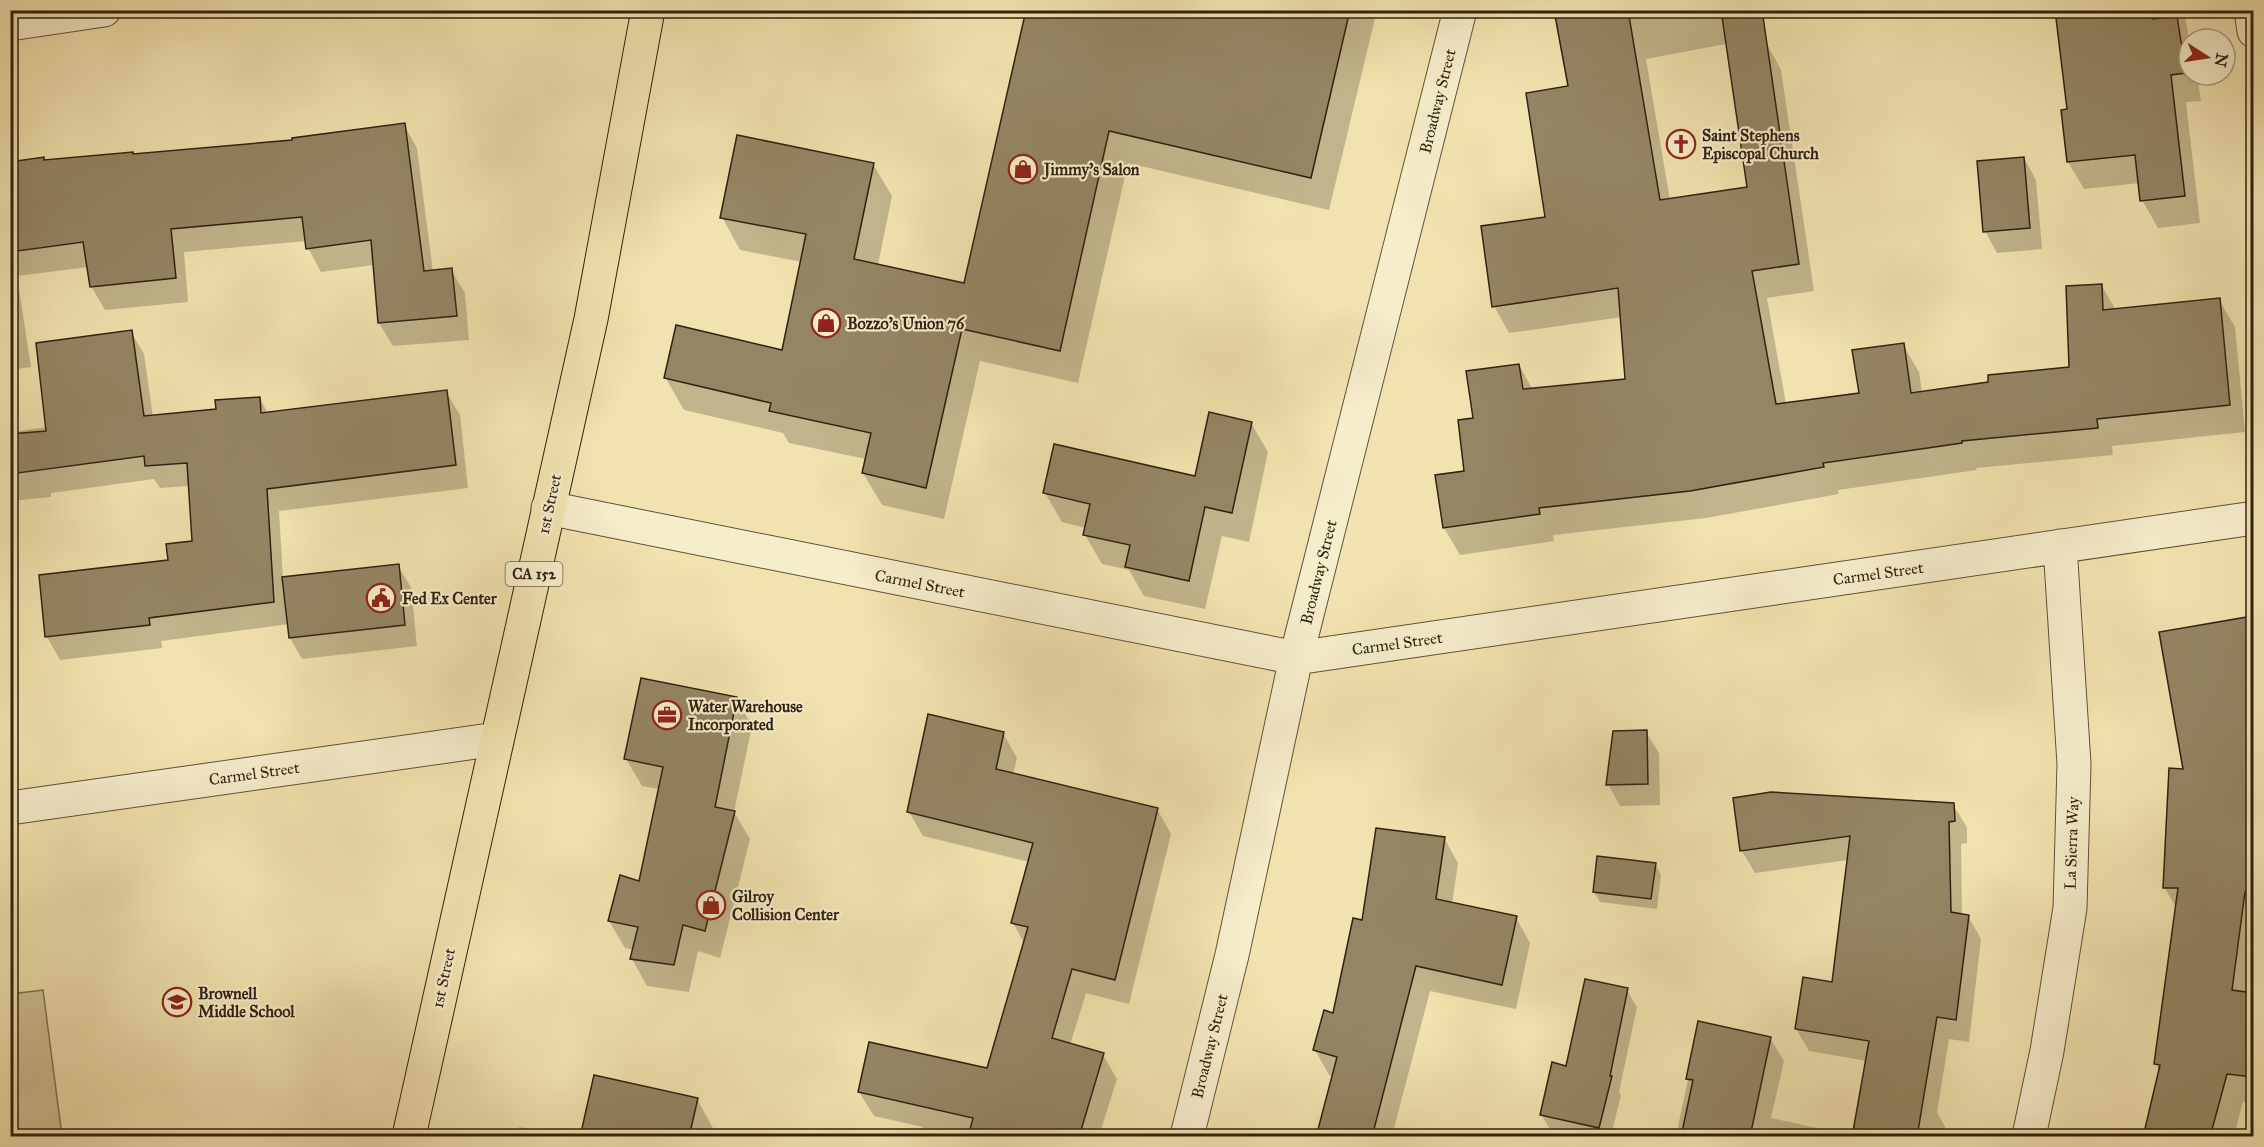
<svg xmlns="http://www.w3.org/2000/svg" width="2264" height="1147" viewBox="0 0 2264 1147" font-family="'IM FELL Great Primer',serif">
<rect width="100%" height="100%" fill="#f1e3af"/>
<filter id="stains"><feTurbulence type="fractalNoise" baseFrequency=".00333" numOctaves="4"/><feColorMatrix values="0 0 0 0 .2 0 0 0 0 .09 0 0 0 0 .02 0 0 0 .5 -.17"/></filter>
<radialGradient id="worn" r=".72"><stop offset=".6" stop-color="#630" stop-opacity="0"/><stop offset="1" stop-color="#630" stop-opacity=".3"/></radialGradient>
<path fill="#d0c294" stroke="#807253" stroke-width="1.5" d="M43,990L62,1136H11V994Z"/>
<path fill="#0003" d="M1028,10H1377L1329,210L1128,163L1078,383L980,361L944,519L882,505L863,473L866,459L789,443L783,433L684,410L665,377L783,352L802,262L740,250L722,217L873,164L892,196L878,265L965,285Z
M1556,10H1758L1763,37L1646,59L1670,200L1749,188L1766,42L1781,70L1814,291L1767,298L1786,404L1860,394L1903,345L1919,372L1922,393L2071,369L2102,286L2116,310L2219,300L2235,327L2245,432L2112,446L2113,455L1976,468L1977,470L1838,490L1839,494L1706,518L1553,535L1554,541L1460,555L1444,528L1437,477L1466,473L1474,419L1519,365L1533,390L1627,380L1622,317L1509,333L1494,306L1547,218L1570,87Z
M2056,10H2184L2189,40V75H2197L2201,101L2186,102L2200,223L2158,228L2142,200L2140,183L2084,189L2068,162L2069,111Z
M404,125L417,148L433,272L451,270L465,293L469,340L393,346L379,323L374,265L321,272L308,248L307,241L184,252L188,302L105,310L91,286L88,267L17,276L31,367L10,370V163L294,142Z
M2024,158L2036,180L2042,249L1997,253L1985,231Z
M131,332L144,354L153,417L218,411L260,398L268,414L446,392L460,415L468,488L279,511L283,578L398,566L411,587L417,646L302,659L290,638L289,624L161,641L162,648L60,660L47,637L169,561L194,542L190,486L160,488L154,479L51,493V497L10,501V432L47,427Z
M1251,423L1268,452L1249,542L1222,536L1205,609L1144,596L1129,570L1102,564L1085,535L1086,528L1062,522L1045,493L1196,478Z
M2254,618V976L2251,994H2254V1103L2243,1102L2234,1136H2144L2160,1072L2156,1064L2177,909L2164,887L2185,771L2161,634Z
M736,699L752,726L734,812L750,839L720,958L698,951L689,992L647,986L632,959L634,950L625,948L609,921L641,883L659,789L642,786L626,759Z
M1646,732L1659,753L1660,805L1620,806L1608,784Z
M1003,733L1017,758L1013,775L1157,809L1171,834L1129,1004L1086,993L1070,1045L1103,1055L1117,1079L1099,1136H920L923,1127L874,1116L859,1092L988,1070L1024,943L1013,923L1029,862L923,836L909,812Z
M1953,805L1967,827V843L1961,844L1962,915L1968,916L1981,939L1969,1042L1949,1039L1937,1112L1950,1136H1676L1700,1023L1770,1038L1784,1061L1771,1118L1854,1136L1867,1061L1809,1051L1796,1029L1833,984L1848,860L1755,873L1742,851Z
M1444,838L1458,863L1452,904L1516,918L1530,943L1516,1009L1430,991L1392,1136H1316L1333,1076L1329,1075L1315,1050L1334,1014L1363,921Z
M1655,864L1661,875L1657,909L1600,902L1594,892Z
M1627,990L1637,1007L1619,1092L1621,1095L1611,1136H1573L1551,1131L1541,1114Z
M697,1099L714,1130L734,1134L736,1136H582Z
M519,1127L561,1136H516Z"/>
<path fill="#948664" stroke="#2f2212" stroke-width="1.5" d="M1026,10H1350L1311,178L1109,131L1060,351L962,329L926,488L862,473L871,433L769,411L771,403L664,378L676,325L782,350L806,234L720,218L737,135L874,163L854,259L964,283Z
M1554,10H1628L1660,200L1747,187L1721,10H1762L1799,264L1752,271L1776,404L1859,393L1852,350L1904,343L1911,393L1988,382V375L2069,367L2066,286L2102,284L2103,310L2220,298L2230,405L2097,419L2098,428L1962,441V443L1823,463L1824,467L1690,491L1539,508L1540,514L1443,528L1435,475L1464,471L1458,420L1473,418L1466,371L1519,364L1523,389L1625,379L1618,288L1492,307L1481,226L1545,217L1526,93L1568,86Z
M2055,10H2152L2153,19L2177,16L2186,73L2171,75L2185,196L2140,201L2135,155L2067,162L2061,110L2067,109Z
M405,123L424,271L452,268L457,316L378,323L371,240L306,249L302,217L171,229L176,278L90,287L83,242L10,252V162L44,157V160L133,152V154L292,140V138Z
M2024,157L2030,228L1983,232L1977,161Z
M132,330L144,416L216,409L215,400L260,397L261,413L447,390L456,465L267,489L274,602L149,618L150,625L45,637L39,575L168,560L166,544L192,541L187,463L145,466L144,456L10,474V434L46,431L36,343Z
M1209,412L1252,422L1232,513L1205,507L1189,581L1125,567L1130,545L1083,535L1090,504L1043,493L1054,444L1195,476Z
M399,564L405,625L289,638L282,577Z
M2253,616V892H2245L2232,990L2253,993V1077L2227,1074L2210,1137H2143L2160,1065L2154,1064L2178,888H2163L2169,768L2183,769L2159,632Z
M641,678L737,697L715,807L735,811L705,931L683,925L674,965L630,959L638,927L608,921L620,875L639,881L663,767L624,759Z
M928,714L1004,732L996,769L1158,808L1115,980L1072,969L1052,1038L1104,1053L1079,1137H968L973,1118L858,1092L869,1042L987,1068L1028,927L1011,923L1033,843L907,812Z
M1647,730L1648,784L1606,785L1613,731Z
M1771,792L1954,803L1955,821L1949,822L1951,912L1969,915L1956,1020L1937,1017L1917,1137H1852L1869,1041L1795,1029L1803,977L1832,982L1850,836L1740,851L1733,798Z
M1376,828L1445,837L1436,899L1517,916L1502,985L1416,966L1372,1137H1316L1337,1057L1313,1050L1324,1010L1333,1013L1353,918L1362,920Z
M1597,856L1656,863L1651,899L1593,892Z
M1585,979L1628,988L1610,1076H1612L1599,1128L1540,1115L1552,1062L1566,1066Z
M1698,1021L1771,1037L1750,1137H1681L1693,1080L1686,1079Z
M594,1075L698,1098L689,1137H580Z"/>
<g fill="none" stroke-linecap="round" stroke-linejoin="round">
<g stroke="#605239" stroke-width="35">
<path id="minor" d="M2251,10L2254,31
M548,508L1296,658L2254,518
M10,808L497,739
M1187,1136L1232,955L1296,658L1460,10
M2029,1136L2047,1051L2070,908L2074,764L2060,546"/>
</g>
<g stroke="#605239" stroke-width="35">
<path id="tertiary" d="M10,24L104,10"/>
</g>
<g stroke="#2f2212" stroke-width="35">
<path id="primary" d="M409,1136L591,319L648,10"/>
</g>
<use href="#minor" stroke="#f6edcb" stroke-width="33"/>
<use href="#tertiary" stroke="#f6edcb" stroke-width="33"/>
<use href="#primary" stroke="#f1e3af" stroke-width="33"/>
</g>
<defs>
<g id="church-ring" transform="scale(1.5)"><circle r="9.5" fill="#f6edcb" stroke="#8f2418" stroke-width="1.5"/><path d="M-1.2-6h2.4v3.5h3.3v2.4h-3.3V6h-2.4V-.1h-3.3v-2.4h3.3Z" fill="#8f2418"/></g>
<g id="shop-ring" transform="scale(1.5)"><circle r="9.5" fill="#f6edcb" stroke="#8f2418" stroke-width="1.5"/><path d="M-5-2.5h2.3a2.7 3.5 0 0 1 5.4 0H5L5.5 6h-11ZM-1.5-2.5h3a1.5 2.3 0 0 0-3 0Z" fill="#8f2418"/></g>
<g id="civic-ring" transform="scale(1.5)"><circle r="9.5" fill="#f6edcb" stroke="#8f2418" stroke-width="1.5"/><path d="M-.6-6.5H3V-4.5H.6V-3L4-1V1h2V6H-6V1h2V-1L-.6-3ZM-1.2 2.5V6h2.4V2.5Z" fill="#8f2418"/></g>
<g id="office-ring" transform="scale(1.5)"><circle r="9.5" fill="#f6edcb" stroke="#8f2418" stroke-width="1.5"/><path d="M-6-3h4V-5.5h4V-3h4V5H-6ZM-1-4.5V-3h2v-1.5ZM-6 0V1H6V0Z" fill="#8f2418"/></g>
<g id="school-ring" transform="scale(1.5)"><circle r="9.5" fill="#f6edcb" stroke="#8f2418" stroke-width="1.5"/><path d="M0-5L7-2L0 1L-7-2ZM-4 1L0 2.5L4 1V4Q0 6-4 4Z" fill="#8f2418"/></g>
</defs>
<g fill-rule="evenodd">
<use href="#church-ring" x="1681" y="144"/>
<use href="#shop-ring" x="1023" y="169"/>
<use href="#shop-ring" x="826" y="323"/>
<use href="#civic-ring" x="381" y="598"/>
<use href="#office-ring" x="667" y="715"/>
<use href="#shop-ring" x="711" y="905"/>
<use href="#school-ring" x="177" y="1002"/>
</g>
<g text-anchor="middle" stroke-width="4.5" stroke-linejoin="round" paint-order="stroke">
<rect fill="#f6edcb" stroke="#6b5f4a" stroke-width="1.5" x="505.5" y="562" width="57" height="24" rx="4.5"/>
<g font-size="15" font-weight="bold" fill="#2f2212">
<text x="534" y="579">CA 152</text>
</g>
<g font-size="16" fill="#2f2212" stroke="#f6edcb">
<text transform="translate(1437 101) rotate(-76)" y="6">Broadway Street</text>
<text transform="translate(549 504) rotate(-78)" y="6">1st Street</text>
<text transform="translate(1318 572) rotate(-76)" y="6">Broadway Street</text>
<text transform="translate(1878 573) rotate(-8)" y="6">Carmel Street</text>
<text transform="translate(920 583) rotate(11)" y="6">Carmel Street</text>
<text transform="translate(1397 643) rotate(-8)" y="6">Carmel Street</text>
<text transform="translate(254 773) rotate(-8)" y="6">Carmel Street</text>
<text transform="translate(2071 843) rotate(-88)" y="6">La Sierra Way</text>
<text transform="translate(443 978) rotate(-78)" y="6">1st Street</text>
<text transform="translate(1209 1046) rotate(-76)" y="6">Broadway Street</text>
</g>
<g font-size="16" font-weight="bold" fill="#2f2212" stroke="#f6edcb" text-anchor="start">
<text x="1702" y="141">Saint Stephens<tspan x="1702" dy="18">Episcopal Church</tspan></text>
<text x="1044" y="175">Jimmy's Salon</text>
<text x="847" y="329">Bozzo’s Union 76</text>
<text x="402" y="604">Fed Ex Center</text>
<text x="688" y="712">Water Warehouse<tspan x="688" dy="18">Incorporated</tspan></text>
<text x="732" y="902">Gilroy<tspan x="732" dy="18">Collision Center</tspan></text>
<text x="198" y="999">Brownell<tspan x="198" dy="18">Middle School</tspan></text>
</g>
</g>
<rect width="2264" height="1147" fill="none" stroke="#f1e3af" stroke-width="36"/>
<rect x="12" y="12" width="2240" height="1123" fill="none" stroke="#2f2212" stroke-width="3"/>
<rect x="18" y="18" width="2228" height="1111" fill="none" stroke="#2f2212" stroke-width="1.5"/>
<g transform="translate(2207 57) rotate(102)"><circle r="28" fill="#f6edcb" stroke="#a69c81" stroke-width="1.5"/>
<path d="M0-4.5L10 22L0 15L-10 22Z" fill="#8f2418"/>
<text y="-9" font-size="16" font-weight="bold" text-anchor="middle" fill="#2f2212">N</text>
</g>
<rect width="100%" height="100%" filter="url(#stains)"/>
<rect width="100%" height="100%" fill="url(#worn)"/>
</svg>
